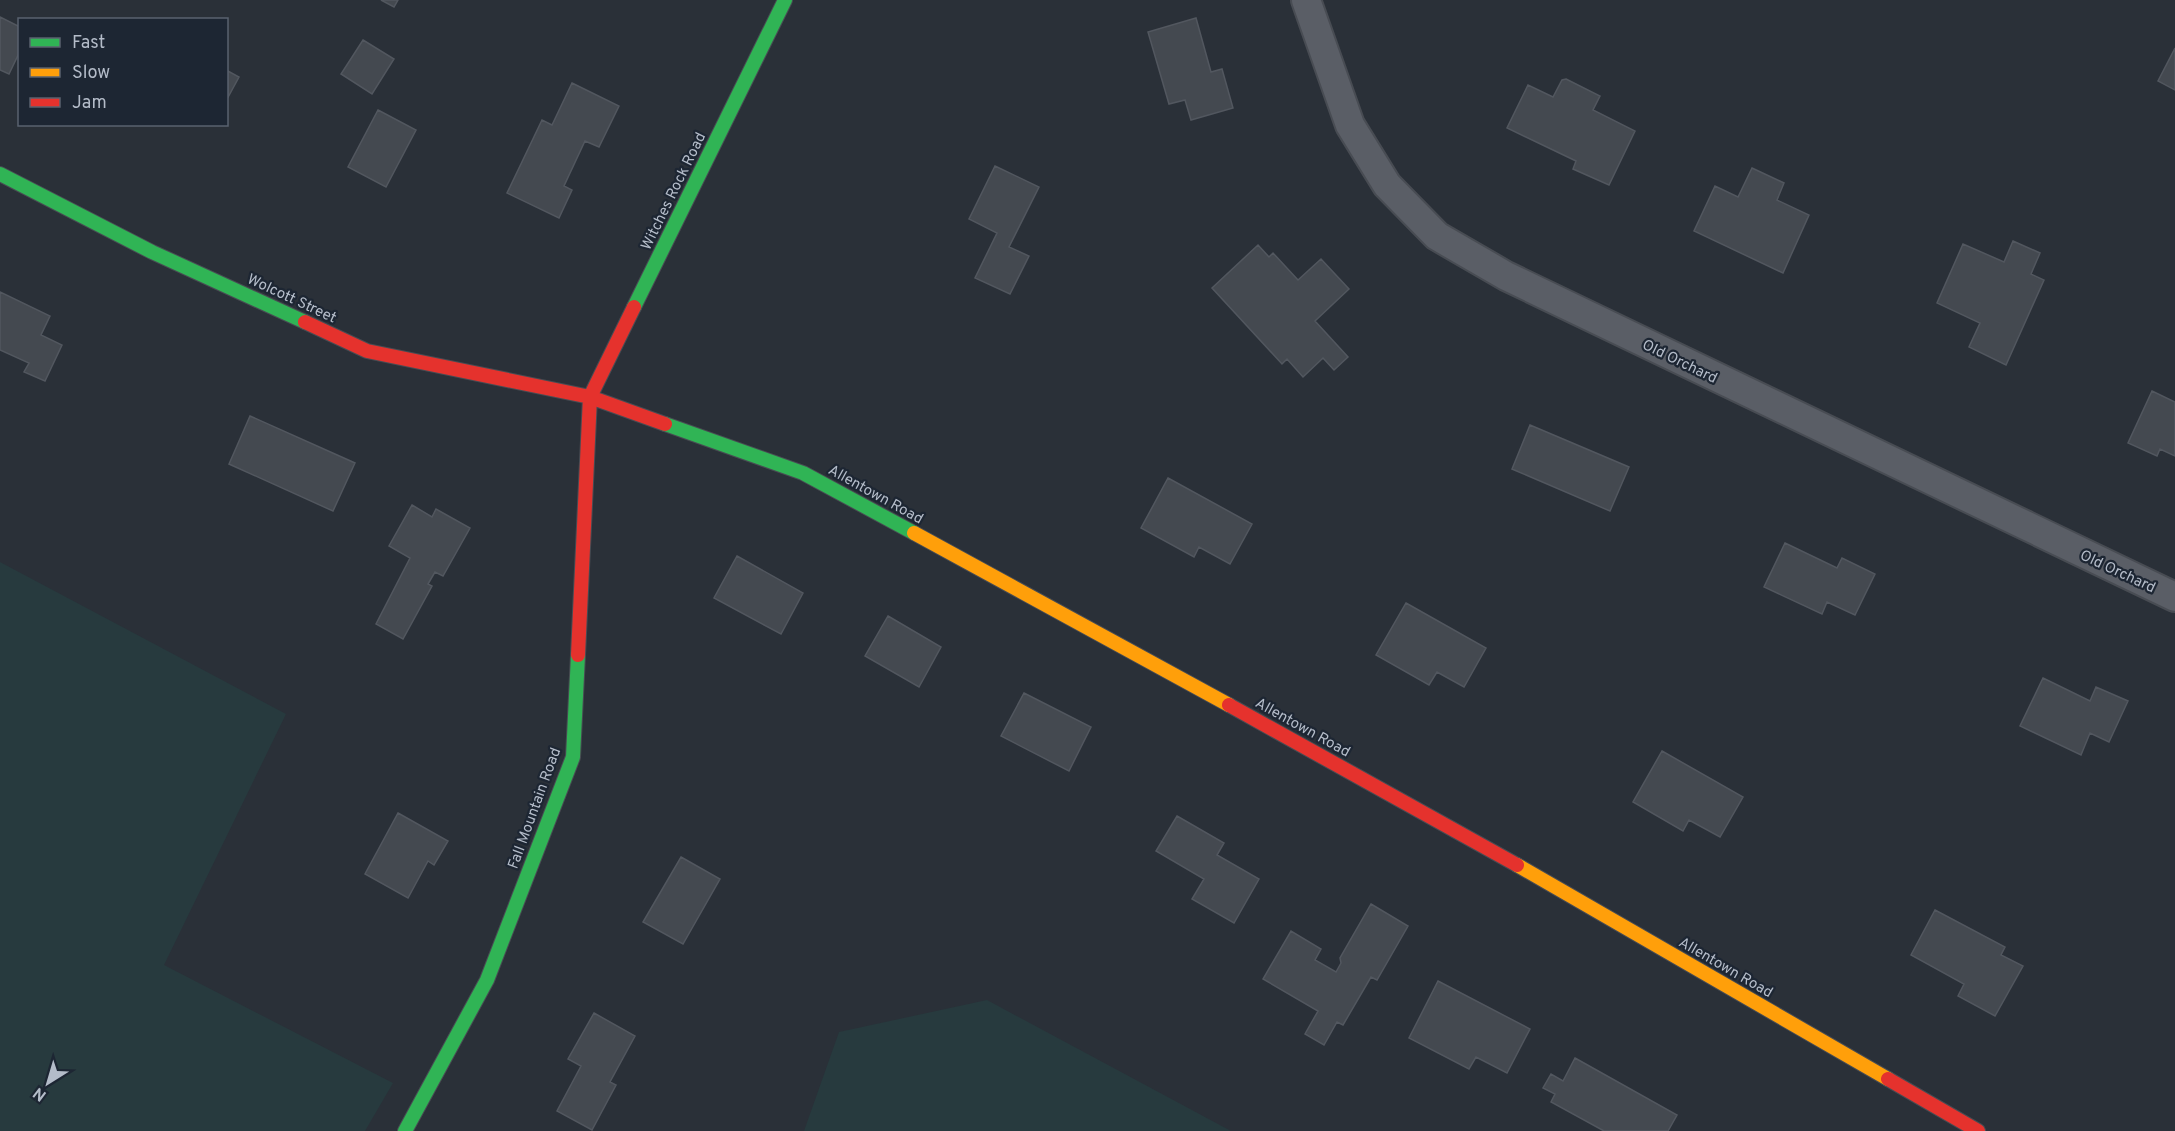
<svg xmlns="http://www.w3.org/2000/svg" width="2175" height="1131" viewBox="0 0 2175 1131" font-family="Overpass,sans-serif">
<rect width="100%" height="100%" fill="#2a3038"/>
<path fill="#273a3e" d="M0,562L286,714L164,965L393,1083L365,1131H0Z
M987,1000L1231,1131H804L839,1032Z"/>
<path fill="#444950" stroke="#52575f" stroke-width="1.5" d="M381,0H398L394,7Z
M0,17L20,27V51L9,74L0,70Z
M1196,18L1211,72L1222,69L1233,108L1191,120L1185,100L1169,104L1148,32Z
M363,40L394,59L372,94L341,74Z
M2175,48V90L2158,81Z
M226,70L239,77L226,101Z
M1566,79L1600,96L1593,110L1635,131L1609,185L1573,169L1576,161L1507,128L1528,85L1553,97L1562,80Z
M572,83L619,106L599,147L585,141L564,186L572,190L559,218L507,193L542,120L552,125Z
M378,110L416,130L386,187L348,167Z
M995,166L1039,187L1009,247L1029,256L1010,294L975,278L997,233L969,219Z
M1752,168L1784,183L1777,200L1809,215L1783,273L1694,231L1715,186L1738,197Z
M2013,241L2040,253L2031,274L2044,280L2006,365L1969,347L1980,323L1937,303L1963,244L2004,262Z
M1258,245L1269,257L1273,253L1298,280L1321,259L1349,289L1315,321L1348,357L1334,370L1323,358L1303,377L1287,359L1282,364L1212,288Z
M0,292L50,316L41,335L62,345L45,381L24,372L29,363L0,350Z
M2152,391L2175,402V456L2160,449L2157,456L2128,443Z
M250,416L355,463L333,511L229,464Z
M1530,425L1629,467L1610,511L1512,469Z
M1168,478L1252,524L1230,564L1199,547L1194,557L1141,528Z
M412,505L432,517L436,509L470,528L443,576L435,572L428,584L432,586L403,639L376,624L410,558L389,546Z
M1785,543L1837,568L1842,558L1875,574L1855,615L1827,602L1822,614L1764,587Z
M737,556L803,593L781,634L714,598Z
M1406,603L1486,648L1464,687L1437,672L1429,685L1376,655Z
M888,616L941,647L919,687L865,656Z
M2043,678L2090,701L2096,687L2128,701L2109,742L2090,733L2081,755L2020,726Z
M1024,693L1091,727L1069,771L1001,736Z
M1662,751L1743,797L1720,837L1689,820L1683,831L1633,802Z
M398,813L448,841L434,865L428,861L408,898L365,874Z
M1177,816L1224,843L1217,855L1259,879L1234,923L1192,899L1204,879L1156,851Z
M681,857L720,879L683,944L643,922Z
M1371,904L1408,926L1377,980L1371,977L1343,1025L1337,1022L1324,1045L1305,1034L1318,1011L1263,979L1291,931L1321,949L1315,960L1336,972L1341,963L1340,958Z
M1935,910L2005,947L2001,955L2023,966L1995,1016L1958,996L1964,984L1911,955Z
M1438,981L1530,1029L1507,1073L1476,1057L1469,1069L1409,1038Z
M594,1013L635,1036L610,1082L616,1085L592,1130L557,1111L581,1066L568,1059Z
M1575,1058L1677,1115L1668,1131H1604L1551,1102L1555,1094L1543,1088L1551,1074L1563,1081Z"/>
<g fill="none" stroke-linecap="round" stroke-linejoin="round">
<g stroke="#484c53" stroke-width="32">
<path id="street" d="M1306,0L1350,125L1387,185L1437,236L1506,276L2175,597"/>
</g>
<g stroke="#484c53" stroke-width="16">
<path id="fast" d="M0,174L152,252L305,322
M634,307L785,0
M665,424L803,473L914,533
M405,1131L487,980L573,757L578,655"/>
</g>
<g stroke="#484c53" stroke-width="16">
<path id="slow" d="M914,533L1229,705
M1517,865L1888,1079"/>
</g>
<g stroke="#484c53" stroke-width="16">
<path id="jam" d="M305,322L367,351L590,397L665,424
M578,655L590,397L634,307
M1229,705L1517,865
M1888,1079L1978,1131"/>
</g>
<use href="#street" stroke="#5a5e66" stroke-width="28"/>
<use href="#fast" stroke="#30b455" stroke-width="14"/>
<use href="#slow" stroke="#ff9f0a" stroke-width="14"/>
<use href="#jam" stroke="#e5322d" stroke-width="14"/>
</g>
<g text-anchor="middle" stroke-width="4.5" stroke-linejoin="round" paint-order="stroke">
<g font-size="15" fill="#b4bcc9" stroke="#1d2633">
<text transform="translate(673 191) rotate(-64)" y="5">Witches Rock Road</text>
<text transform="translate(292 298) rotate(25)" y="5">Wolcott Street</text>
<text transform="translate(1680 361) rotate(26)" y="5">Old Orchard</text>
<text transform="translate(876 494) rotate(29)" y="5">Allentown Road</text>
<text transform="translate(2118 571) rotate(25)" y="5">Old Orchard</text>
<text transform="translate(1303 727) rotate(29)" y="5">Allentown Road</text>
<text transform="translate(534 808) rotate(-70)" y="5">Fall Mountain Road</text>
<text transform="translate(1726 967) rotate(30)" y="5">Allentown Road</text>
</g>
</g>
<rect x="18" y="18" width="210" height="108" fill="#1d2633" stroke="#59626f" stroke-width="1.5"/>
<rect x="30" y="38" width="30" height="9" fill="#30b455" stroke="#59626f" stroke-width="1.5"/>
<text x="72" y="48" font-size="18" fill="#b4bcc9">Fast</text>
<rect x="30" y="68" width="30" height="9" fill="#ff9f0a" stroke="#59626f" stroke-width="1.5"/>
<text x="72" y="78" font-size="18" fill="#b4bcc9">Slow</text>
<rect x="30" y="98" width="30" height="9" fill="#e5322d" stroke="#59626f" stroke-width="1.5"/>
<text x="72" y="108" font-size="18" fill="#b4bcc9">Jam</text>
<g transform="translate(48 1083) rotate(217)" stroke="#1d2633" stroke-width="4.5" paint-order="stroke">
<path d="M0-4.5L10 22L0 15L-10 22Z" fill="#b4bcc9"/>
<text y="-9" font-size="16" font-weight="bold" text-anchor="middle" fill="#b4bcc9">N</text>
</g>
</svg>
